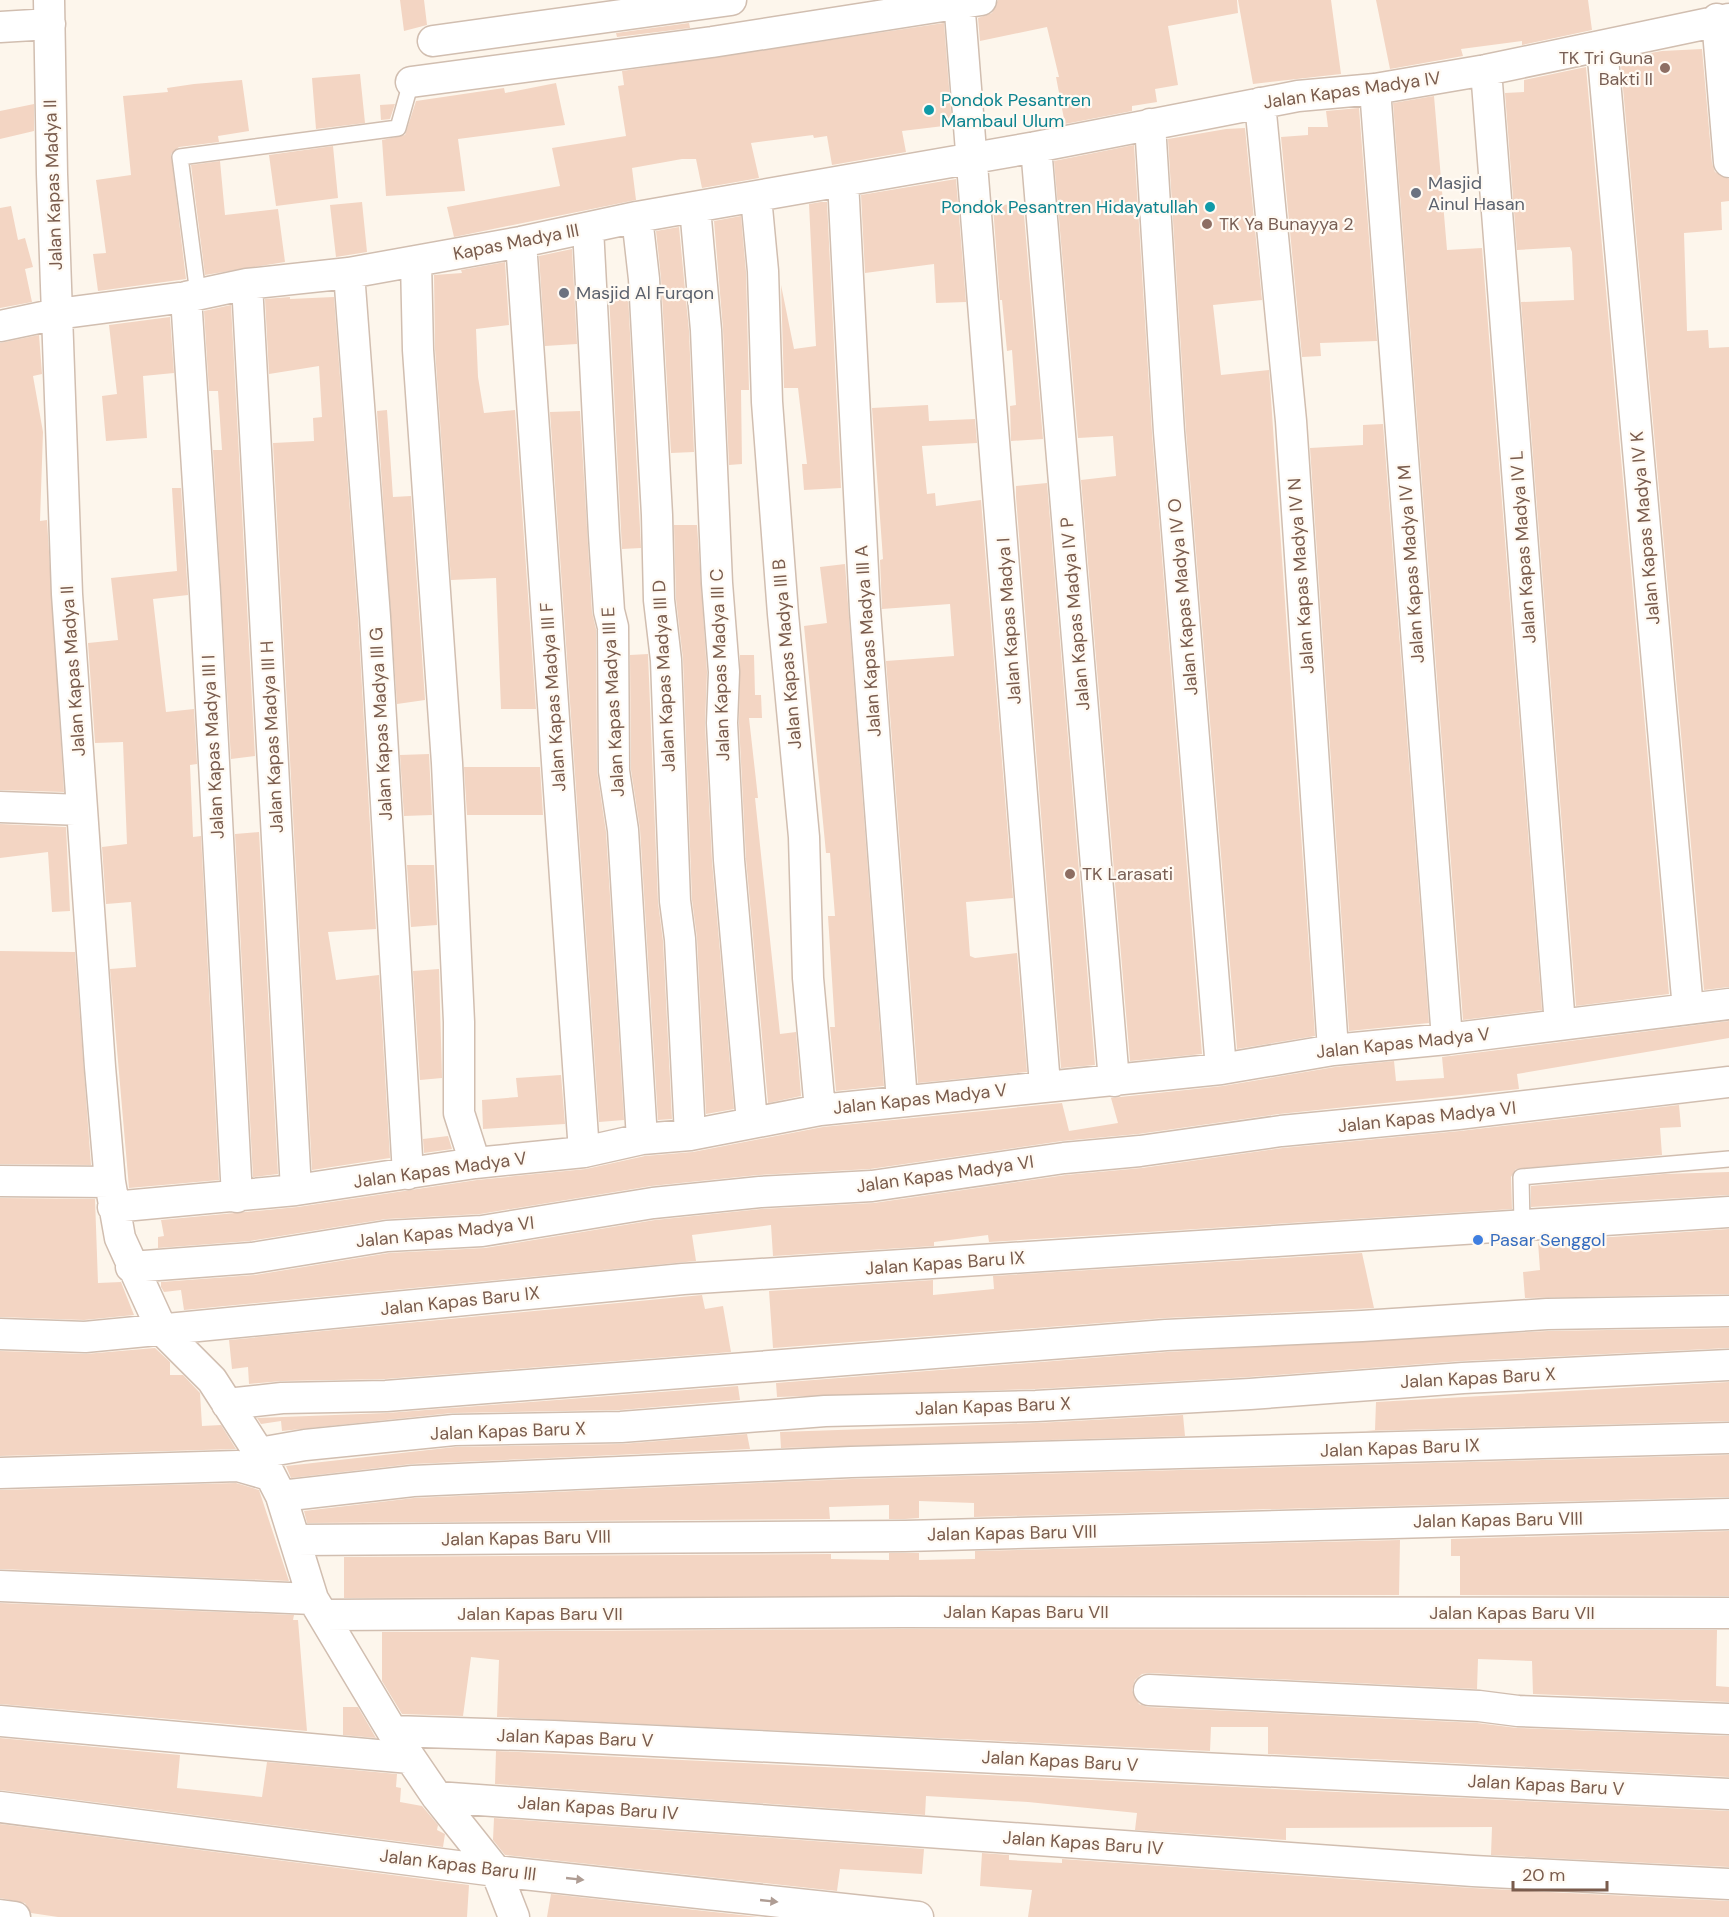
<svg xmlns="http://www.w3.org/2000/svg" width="1729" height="1917" viewBox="0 0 1729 1917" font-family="'DM Sans',sans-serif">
<rect width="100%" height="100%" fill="#fdf6ec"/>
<path fill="#f3d5c3" d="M400,0H424L427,25L404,31Z
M998,0H1237L1238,13L1168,26L1178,85L1155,89L1157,102L1132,106V111L1065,124L1056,77H1059L1047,27L980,41L978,18L992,13Z
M1238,0H1331L1341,74L1253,84Z
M1376,0H1588L1592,30L1522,45V41L1461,49L1463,56L1390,69Z
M689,23L690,28L617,37L616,33Z
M944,23L952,125L902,131L906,152L832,165L827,136L814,138L813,135L751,143L759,178L702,188L696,159H682L632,168L636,200L454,237L447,207L560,186L552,148L626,136L618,86L624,85L622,71Z
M1702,49L1712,163L1715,172L1729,179V201L1721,202L1722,230L1684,233L1687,331L1708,330L1709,348L1729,347V987L1704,990L1621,66L1651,65L1650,53L1662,51Z
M1586,67L1669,994L1576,1006L1521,302L1574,300L1572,252L1570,247L1517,250L1505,93L1524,92V80Z
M360,74L365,123L316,129L312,78Z
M242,80L249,131L218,136L219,142L179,147L171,154L186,279L98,291L93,254L106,253L96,180L131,175L123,96L168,92L167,88L194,84Z
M556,83L565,125L458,139L465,191L386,196L382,140L405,135L416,101L504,88L505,93Z
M1434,96L1447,250L1482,248L1542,1010L1463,1020L1393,103Z
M34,104V131L0,139V111Z
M395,104L390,119L381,120L380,105Z
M1359,108L1377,341L1320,343L1321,356L1302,357L1281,137L1308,135V127H1328L1326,111Z
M1245,128L1262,300L1213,305L1221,375L1269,370L1315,1036L1237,1049L1186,431L1168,139L1226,129Z
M1134,145L1152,433L1202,1054L1130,1061L1081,480L1116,476L1113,436L1078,438L1054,161Z
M333,146L338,198L276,206L269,155Z
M220,161L225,215L278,209L285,262L205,275L191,165Z
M956,179L966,302L936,303L934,264L865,273L861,195Z
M362,202L367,252L336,257L330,205Z
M821,202H827L841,488L804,490L802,464H807L798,388H784L781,285L794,349L816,346L809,204Z
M1023,203L1043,439L1011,441L1010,406L1016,405L1012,350L1007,351L1002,300H1000L993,206Z
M11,206L18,240L25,238L33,267L25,269L32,302L0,308V208Z
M741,216L746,272L749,390H741L742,464L729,465L723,329L714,221Z
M679,227L689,331L694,452L671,453L661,278L656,231Z
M572,249L577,344L545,346L539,256Z
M505,262L509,325L476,329L478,377L484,413L515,410L536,709H501L496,578L451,580L435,349L434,275L462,273L461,270Z
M628,294L641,548L622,549L609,295Z
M290,297V299L334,297L358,618L376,929L328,932L336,980L379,975L390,1158L312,1170L273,443L314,441L313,418L322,417L319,366L269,374L265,299Z
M231,305L255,756L231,759L213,450H222L218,391H209L204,311Z
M170,317L174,373L143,376L147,438L106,441L102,396L117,394L109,325Z
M39,335L42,374L33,376L43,432L40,521L47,520L64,792L0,790V343Z
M928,405L929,421L975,419L977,443L922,446L927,494L935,493L936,506L981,500L1013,898L966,902L970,956L975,958L1017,953L1027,1072L918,1083L886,661L954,656L950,604L882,609L880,560L883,559L872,408Z
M387,410L393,497L411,496L425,700L397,704L377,411Z
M580,411L592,612L596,629L597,771L606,832L624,1120L599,1122L550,412Z
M1383,424L1429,1023L1349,1031L1310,448L1363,445V425Z
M1047,483L1095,1065L1061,1068L1016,497V486Z
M172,488H181L188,595L153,599L166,712L194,709L197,764L190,765L193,837L201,836L219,1180L129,1188L110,969L136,967L131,902L106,904L102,847L127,844L123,742L95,743L88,643L118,640L111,578L177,571Z
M674,525H697L707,672L705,724L712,861L734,1109L706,1114L697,938L692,900L683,659L676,599Z
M845,564L884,1086L836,1091L830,1027H835L828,916H835L830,853H826L804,626L827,623L820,567Z
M648,654L658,902L663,941L672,1119L658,1120L640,829L631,770L630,655Z
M740,655H754L755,695H761L762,718H749L758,798H755L780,1034L796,1032L801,1096L768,1103L746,859L739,723Z
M429,754L432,815L404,816L400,755Z
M464,767H540L543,815H467Z
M0,824L66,827L70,911L52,912L48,852L0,858Z
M259,832L278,1174L253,1177L235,834Z
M407,865H434L437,925L411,927Z
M0,951L75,952L91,1165L0,1164Z
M439,969L442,1078L420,1080L413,971Z
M1729,1021V1038L1517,1074L1519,1089L1279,1114L1138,1134L1062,1141L870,1169L758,1175L651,1186L480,1214L386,1219L250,1241L158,1248V1237L164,1236L161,1220L298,1207L477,1180L586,1169L645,1156L693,1152L823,1127L1062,1103L1069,1131L1118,1123L1111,1098L1223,1086L1335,1067L1394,1061L1396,1081L1444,1078L1442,1057Z
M561,1075L565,1124L483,1129L482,1100L518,1097L516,1078Z
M1679,1105L1681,1127L1660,1128L1662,1155L1516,1169L1511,1177L1512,1209L989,1242L988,1235L934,1242V1246L773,1256L771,1225L692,1235L696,1261L184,1310L181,1290L164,1292L161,1287V1282L255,1275L389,1253L485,1248L655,1220L761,1209L874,1203L1066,1175L1142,1168L1283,1148L1460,1131Z
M448,1136L452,1149L424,1153L423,1139Z
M1729,1172V1195L1531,1207V1186L1664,1174Z
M0,1198L95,1199L98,1283L121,1282L134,1315L84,1320L0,1317Z
M1729,1229V1294L1525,1298L1523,1272L1540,1270L1538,1242Z
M1362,1253L1374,1308L1165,1318L773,1348L769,1291L933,1280V1295L994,1289L993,1276Z
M702,1295L705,1309L723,1306L731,1352L385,1379L282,1381L249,1384L248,1367L232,1369L229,1340Z
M1729,1328V1348L1462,1361L1249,1377L1035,1389L777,1397L776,1383L1167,1352L1548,1331Z
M155,1348L170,1362V1375H183L200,1393L202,1426L221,1425L236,1449L0,1456V1351L85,1354Z
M1729,1382V1421L1366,1431L1375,1430L1376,1402Z
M738,1386L740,1400L620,1410L452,1413L282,1431L281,1421L261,1424L257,1418L387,1413Z
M1183,1415L1185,1436L781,1448L780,1432L1037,1423Z
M747,1434L750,1449L412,1464L291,1478L286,1466L455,1447L621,1444Z
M1729,1455V1497L974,1517V1503L919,1501V1518L905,1519H889V1505L829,1507L830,1519L307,1523L304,1511L414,1498L852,1479Z
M236,1483L259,1490L289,1581L0,1569V1490Z
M1729,1531V1596L1460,1595V1556H1451V1539Z
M1400,1540L1399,1595L344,1598V1557L831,1554V1559L889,1560V1553H919V1560L975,1559V1551Z
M0,1603L294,1615L293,1620H298L307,1731L0,1704Z
M902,1629L1717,1630L1716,1686L1729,1687V1702L1533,1694L1532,1661L1478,1659L1477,1689L1150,1673L1142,1674L1135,1680L1132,1690L1139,1704L1148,1707L1477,1723L1517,1728L1729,1736V1777L1268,1754V1727H1211L1210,1751L497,1717L499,1660L471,1657L463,1716L402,1714L382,1681V1632Z
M343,1707H358L376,1738L343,1735Z
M0,1738L180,1755L177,1788L262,1797L267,1762L397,1774L396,1787L401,1788L400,1802L422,1806L438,1825L437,1830L445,1834L443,1847L0,1790Z
M496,1751L1729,1811V1867L1491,1855L1492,1827L1286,1828V1840L1135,1830L1137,1813L1028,1802L926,1796L925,1815L495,1784Z
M494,1818L924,1849L922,1874L840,1869L837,1891L505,1855L493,1840Z
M0,1824L469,1885L467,1917H58L31,1913L25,1903L0,1898Z
M982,1853L1009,1855V1860L1062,1863V1859L1472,1888L1729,1901V1917H1028L1032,1890L980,1886Z
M551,1894L759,1917H547Z"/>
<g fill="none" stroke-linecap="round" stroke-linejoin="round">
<g stroke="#d1beb0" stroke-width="18">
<path id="service" d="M198,294L180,157L398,128L411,82
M1522,1224L1521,1177L1729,1159"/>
</g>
<g stroke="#d1beb0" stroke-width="33">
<path id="minor" d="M49,0L52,174L67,594L100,1067L110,1182L120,1238L162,1330L212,1380L259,1453L281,1496L313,1599L392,1731L437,1797L496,1871L514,1917
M959,0L1045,1085
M1717,19L1729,162
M0,27L50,24
M433,41L731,0
M1602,47L1688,1009
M1486,70L1560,1025
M411,82L712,42L981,0
M1375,89L1447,1039
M1260,103L1291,421L1333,1050
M1150,124L1169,432L1221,1069
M1036,147L1114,1081
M843,181L865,610L902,1101
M756,197L763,271L767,402L783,614L804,837L808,978L820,1110
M695,208L706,330L717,583L724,672L722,723L729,860L752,1122
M637,217L644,279L657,515L659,600L666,660L675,901L680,939L690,1135
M588,228L604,535L609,611L613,627L614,771L623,830L642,1139
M521,242L584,1152
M416,261L418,350L447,763L459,1022V1113L475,1163
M349,273L375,617L408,1174
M247,284L296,1190
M186,297L205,593L237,1197
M0,326L57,314L186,297L247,284L349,273L521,242L637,217L1036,147L1298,96L1375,89L1486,70L1729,19
M0,807L82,810
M0,1181L110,1182
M113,1207L296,1190L475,1163L584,1152L642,1139L690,1135L820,1110L1221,1069L1333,1050L1447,1039L1729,1004
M131,1267L252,1258L387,1236L482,1231L653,1203L760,1192L872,1186L1064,1158L1140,1151L1281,1131L1458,1114L1729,1082
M0,1334L85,1337L683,1279L1729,1212
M227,1404L282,1398L386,1396L1166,1335L1362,1326L1547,1314L1729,1311
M259,1453L305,1445L454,1430L621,1427L825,1411L1036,1406L1250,1394L1463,1378L1729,1365
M0,1473L238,1466L269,1475
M281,1496L413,1481L851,1462L1729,1438
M296,1540L905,1536L1729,1514
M0,1586L313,1599
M323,1615L902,1612L1729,1613
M1149,1690L1479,1706L1518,1711L1729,1719
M0,1721L410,1758
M392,1731L554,1736L1729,1794
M437,1797L1473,1871L1729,1884
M0,1807L496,1871L918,1917
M0,1915L15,1917"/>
</g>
<use href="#service" stroke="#fff" stroke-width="15"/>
<use href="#minor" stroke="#fff" stroke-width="30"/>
</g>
<defs><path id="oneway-solid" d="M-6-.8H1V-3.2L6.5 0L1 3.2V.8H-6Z" transform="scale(1.5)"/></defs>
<g fill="#af9d94">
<use href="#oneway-solid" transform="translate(575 1879) rotate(6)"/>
<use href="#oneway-solid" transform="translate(769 1901) rotate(6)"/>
</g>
<g fill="#8d6e63" stroke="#fffaf3" stroke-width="2">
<circle cx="1665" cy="68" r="6"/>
<circle cx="1207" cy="224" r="6"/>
<circle cx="1070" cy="874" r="6"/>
</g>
<g fill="#0f9aa8" stroke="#fffaf3" stroke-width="2">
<circle cx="929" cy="110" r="6"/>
<circle cx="1210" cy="207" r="6"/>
</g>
<g fill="#6b7280" stroke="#fffaf3" stroke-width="2">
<circle cx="1416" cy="193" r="6"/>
<circle cx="564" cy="293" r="6"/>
</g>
<circle fill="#3f7fe0" stroke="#fffaf3" stroke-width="2" cx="1478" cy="1240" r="6"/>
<g text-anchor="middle" stroke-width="4.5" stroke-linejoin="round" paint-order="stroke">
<g font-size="18" fill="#785e54" stroke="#fffaf3" text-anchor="start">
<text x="1653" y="64" text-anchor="end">TK Tri Guna<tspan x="1653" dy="21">Bakti II</tspan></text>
<text x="1219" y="230">TK Ya Bunayya 2</text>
<text x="1082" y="880">TK Larasati</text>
</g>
<g font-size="18" fill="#7a5c4d" stroke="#fffaf3">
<text transform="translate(1352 90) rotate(-8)" y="6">Jalan Kapas Madya IV</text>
<text transform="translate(53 185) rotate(-92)" y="6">Jalan Kapas Madya II</text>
<text transform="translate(516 242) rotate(-11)" y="6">Kapas Madya III</text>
<text transform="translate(1645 528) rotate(-95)" y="6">Jalan Kapas Madya IV K</text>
<text transform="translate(1523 547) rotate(-94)" y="6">Jalan Kapas Madya IV L</text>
<text transform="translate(1411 564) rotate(-94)" y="6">Jalan Kapas Madya IV M</text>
<text transform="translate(1301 576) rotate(-94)" y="6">Jalan Kapas Madya IV N</text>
<text transform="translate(1183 597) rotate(-95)" y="6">Jalan Kapas Madya IV O</text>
<text transform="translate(1075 614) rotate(-95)" y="6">Jalan Kapas Madya IV P</text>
<text transform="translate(1009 621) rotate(-94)" y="6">Jalan Kapas Madya I</text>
<text transform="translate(868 641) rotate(-94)" y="6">Jalan Kapas Madya III A</text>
<text transform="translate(787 654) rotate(-95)" y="6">Jalan Kapas Madya III B</text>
<text transform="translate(720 665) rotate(-92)" y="6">Jalan Kapas Madya III C</text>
<text transform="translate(73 671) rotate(-94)" y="6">Jalan Kapas Madya II</text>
<text transform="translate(664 676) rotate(-93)" y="6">Jalan Kapas Madya III D</text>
<text transform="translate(553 697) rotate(-94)" y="6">Jalan Kapas Madya III F</text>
<text transform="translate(613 702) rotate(-93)" y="6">Jalan Kapas Madya III E</text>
<text transform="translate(381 724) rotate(-93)" y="6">Jalan Kapas Madya III G</text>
<text transform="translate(272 737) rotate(-93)" y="6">Jalan Kapas Madya III H</text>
<text transform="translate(213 747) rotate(-93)" y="6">Jalan Kapas Madya III I</text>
<text transform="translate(1403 1043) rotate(-6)" y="6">Jalan Kapas Madya V</text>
<text transform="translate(920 1099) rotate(-6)" y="6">Jalan Kapas Madya V</text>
<text transform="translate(1427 1117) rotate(-6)" y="6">Jalan Kapas Madya VI</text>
<text transform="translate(440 1170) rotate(-8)" y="6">Jalan Kapas Madya V</text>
<text transform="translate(945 1174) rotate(-8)" y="6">Jalan Kapas Madya VI</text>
<text transform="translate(445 1232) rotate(-6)" y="6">Jalan Kapas Madya VI</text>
<text transform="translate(945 1263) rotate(-4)" y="6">Jalan Kapas Baru IX</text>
<text transform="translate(460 1301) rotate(-6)" y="6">Jalan Kapas Baru IX</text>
<text transform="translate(1478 1378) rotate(-3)" y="6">Jalan Kapas Baru X</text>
<text transform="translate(993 1406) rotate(-2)" y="6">Jalan Kapas Baru X</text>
<text transform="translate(508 1431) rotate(-2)" y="6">Jalan Kapas Baru X</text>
<text transform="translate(1400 1448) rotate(-2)" y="6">Jalan Kapas Baru IX</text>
<text transform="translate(1498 1520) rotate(-1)" y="6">Jalan Kapas Baru VIII</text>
<text transform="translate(1012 1533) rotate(-1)" y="6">Jalan Kapas Baru VIII</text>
<text transform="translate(526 1538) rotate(-1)" y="6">Jalan Kapas Baru VIII</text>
<text x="1026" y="1618">Jalan Kapas Baru VII</text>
<text x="1512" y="1619">Jalan Kapas Baru VII</text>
<text x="540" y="1620">Jalan Kapas Baru VII</text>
<text transform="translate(575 1738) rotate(2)" y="6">Jalan Kapas Baru V</text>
<text transform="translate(1060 1761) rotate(3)" y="6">Jalan Kapas Baru V</text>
<text transform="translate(1546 1785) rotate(3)" y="6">Jalan Kapas Baru V</text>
<text transform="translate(598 1808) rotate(4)" y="6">Jalan Kapas Baru IV</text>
<text transform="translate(1083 1843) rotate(4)" y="6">Jalan Kapas Baru IV</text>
<text transform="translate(458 1865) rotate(7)" y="6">Jalan Kapas Baru III</text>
</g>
<g font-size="18" fill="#0d838f" stroke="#fffaf3" text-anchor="start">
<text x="941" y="106">Pondok Pesantren<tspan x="941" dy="21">Mambaul Ulum</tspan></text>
<text x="1198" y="213" text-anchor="end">Pondok Pesantren Hidayatullah</text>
</g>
<g font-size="18" fill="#5b616d" stroke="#fffaf3" text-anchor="start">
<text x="1428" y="189">Masjid<tspan x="1428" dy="21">Ainul Hasan</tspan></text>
<text x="576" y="299">Masjid Al Furqon</text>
</g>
<g font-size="18" fill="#366cbe" stroke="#fffaf3" text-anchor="start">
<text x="1490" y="1246">Pasar Senggol</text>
</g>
</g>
<path d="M1513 1881v9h94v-9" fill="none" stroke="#7a5c4d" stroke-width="3"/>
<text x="1522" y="1881" font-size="18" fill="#7a5c4d" stroke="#fffaf3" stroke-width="4.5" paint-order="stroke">20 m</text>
</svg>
